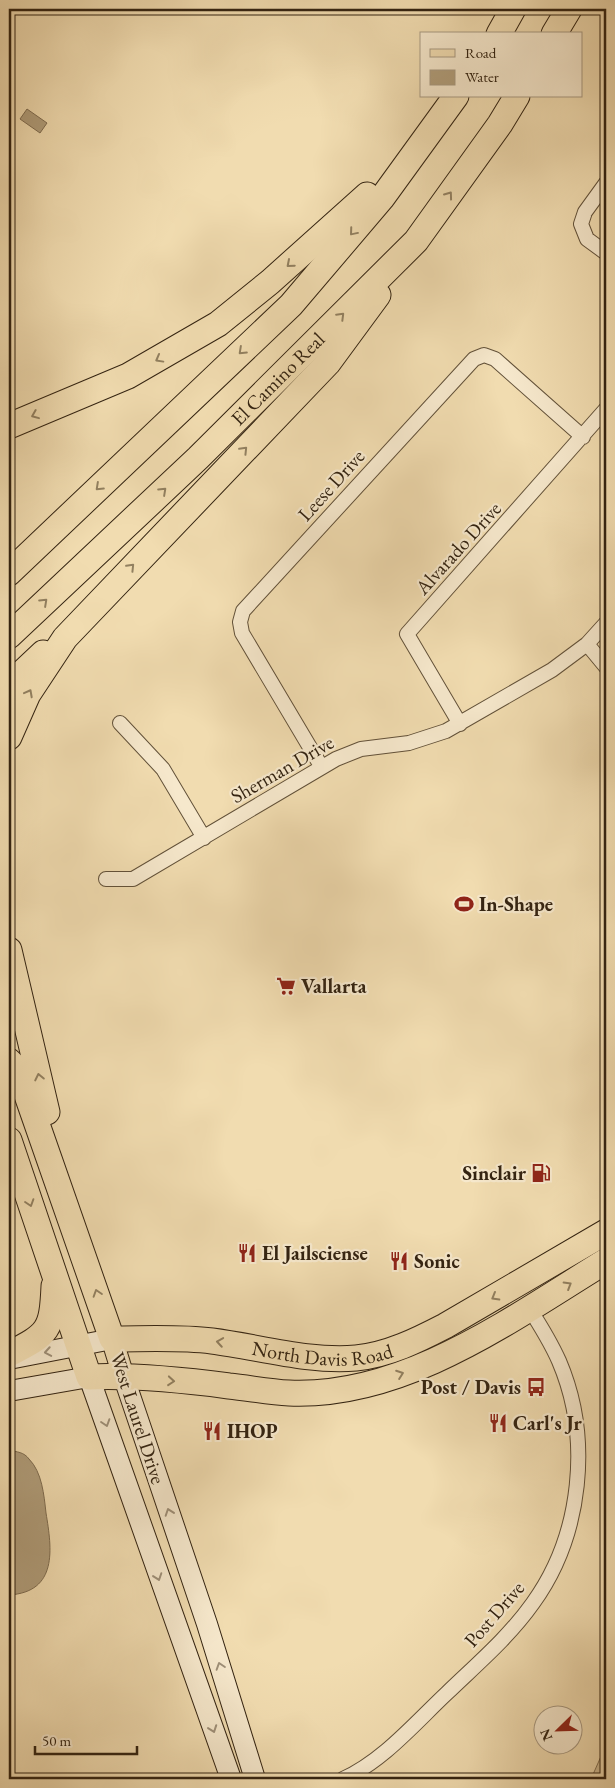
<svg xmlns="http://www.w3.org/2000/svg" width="615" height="1788" viewBox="0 0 615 1788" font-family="'EB Garamond',serif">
<rect width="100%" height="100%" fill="#f1dcb0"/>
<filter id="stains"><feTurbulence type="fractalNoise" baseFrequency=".004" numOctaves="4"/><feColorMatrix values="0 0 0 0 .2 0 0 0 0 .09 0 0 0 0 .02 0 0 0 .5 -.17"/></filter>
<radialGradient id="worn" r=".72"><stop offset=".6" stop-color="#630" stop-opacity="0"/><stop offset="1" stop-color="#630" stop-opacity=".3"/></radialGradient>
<path fill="#d1bd95" stroke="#827053" d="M606,1745V1779H591Z"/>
<path fill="#b09d7a" stroke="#7e6c50" d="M27,109L47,123L40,133L20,119Z
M9,1450C17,1452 24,1452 29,1459C42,1472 44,1495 46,1513C52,1549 58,1592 9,1595Z"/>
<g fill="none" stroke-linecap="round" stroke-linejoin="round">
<g stroke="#625139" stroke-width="16">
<path id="street" d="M606,183L585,212L581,224L587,239L606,253
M587,644L606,667
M120,723L163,769L204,838
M460,724L407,634L606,409
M321,766L242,633L240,622L243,611L474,359L484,355L495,359L583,437
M106,879H133L336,759L361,749L409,743L446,731L552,670L587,644L606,623
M343,1779C383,1761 415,1723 447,1693C477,1664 509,1637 533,1603C582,1535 592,1438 559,1361C551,1343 540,1325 529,1308"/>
</g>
<g stroke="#332311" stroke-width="22">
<path id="secondary" d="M9,1359L112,1339
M123,1375L207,1624L255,1779
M9,1391L89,1377L231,1779"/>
</g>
<g stroke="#332311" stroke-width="23">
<path id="primary" d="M112,1339L123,1375"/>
</g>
<g stroke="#332311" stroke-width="27">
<g id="highway">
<path d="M499,34L513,9"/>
<path d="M554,34L569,9"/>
<path d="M9,426L128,376L218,324L270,282L367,195"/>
<path d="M9,573L291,305L382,198L456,96"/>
<path id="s1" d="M9,636L198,458L416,241L500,124L517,96"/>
<path d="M9,685L43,653"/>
<path d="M9,737L28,694L65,638L328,363L378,295"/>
<path d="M9,950L47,1112"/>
<path id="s2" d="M9,1061L14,1066L23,1084L112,1339C145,1339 179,1337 212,1341C259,1347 308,1362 356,1358C388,1355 418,1340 445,1326L606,1232"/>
<path d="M9,1140L89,1377C135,1375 183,1380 229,1386C249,1388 269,1392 289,1393C405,1398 511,1319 606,1261"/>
<path d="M9,1354C49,1334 52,1330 54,1286"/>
</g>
</g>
<use href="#street" stroke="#f6e8cc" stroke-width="14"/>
<use href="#secondary" stroke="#f6e8cc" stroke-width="20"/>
<use href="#primary" stroke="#f1dcb0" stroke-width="21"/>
<use href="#highway" stroke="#f1dcb0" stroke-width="25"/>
</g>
<defs><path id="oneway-chevron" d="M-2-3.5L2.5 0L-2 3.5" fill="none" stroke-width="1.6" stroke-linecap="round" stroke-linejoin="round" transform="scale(1.25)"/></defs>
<g stroke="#928060">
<use href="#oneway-chevron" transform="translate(449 195) rotate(-54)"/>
<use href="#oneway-chevron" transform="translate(353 232) rotate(130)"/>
<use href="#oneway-chevron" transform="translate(290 264) rotate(139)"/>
<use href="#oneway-chevron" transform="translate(341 316) rotate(-45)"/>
<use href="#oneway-chevron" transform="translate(242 351) rotate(137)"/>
<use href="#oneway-chevron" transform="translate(159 359) rotate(151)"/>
<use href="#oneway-chevron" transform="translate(35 415) rotate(158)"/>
<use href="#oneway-chevron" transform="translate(244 450) rotate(-46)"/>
<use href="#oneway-chevron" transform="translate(99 487) rotate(137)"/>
<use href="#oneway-chevron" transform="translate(163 491) rotate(-43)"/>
<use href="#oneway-chevron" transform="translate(131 567) rotate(-46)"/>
<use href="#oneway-chevron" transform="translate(44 602) rotate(-43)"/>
<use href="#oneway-chevron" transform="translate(29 693) rotate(-62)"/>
<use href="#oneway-chevron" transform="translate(39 1077) rotate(-102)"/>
<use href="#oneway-chevron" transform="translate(30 1203) rotate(72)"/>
<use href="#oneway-chevron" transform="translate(568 1285) rotate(-31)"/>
<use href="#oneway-chevron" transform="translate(97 1293) rotate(-108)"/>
<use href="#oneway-chevron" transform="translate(495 1297) rotate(150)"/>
<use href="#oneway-chevron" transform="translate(220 1342) rotate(-171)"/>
<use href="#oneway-chevron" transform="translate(400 1374) rotate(-20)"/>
<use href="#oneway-chevron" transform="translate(171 1381) rotate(5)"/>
</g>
<g stroke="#9e8f78">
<use href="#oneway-chevron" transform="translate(48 1352) rotate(170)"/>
<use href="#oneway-chevron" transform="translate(106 1423) rotate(72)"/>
<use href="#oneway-chevron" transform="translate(169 1512) rotate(-109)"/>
<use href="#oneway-chevron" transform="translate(158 1577) rotate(71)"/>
<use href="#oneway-chevron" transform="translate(220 1666) rotate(-108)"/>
<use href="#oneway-chevron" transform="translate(213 1729) rotate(70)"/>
</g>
<defs>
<g id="stadium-bare" transform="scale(1.5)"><path d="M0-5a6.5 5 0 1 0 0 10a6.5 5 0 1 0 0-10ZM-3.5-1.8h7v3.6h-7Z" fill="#8f2418" stroke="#f6e8cc" stroke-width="2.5" paint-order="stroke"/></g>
<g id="supermarket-bare" transform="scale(1.5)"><path d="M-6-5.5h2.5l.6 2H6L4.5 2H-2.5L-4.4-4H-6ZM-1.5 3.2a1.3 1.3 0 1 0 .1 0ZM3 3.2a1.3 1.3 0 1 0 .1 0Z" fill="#8f2418" stroke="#f6e8cc" stroke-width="2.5" paint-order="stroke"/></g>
<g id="fuel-bare" transform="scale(1.5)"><path d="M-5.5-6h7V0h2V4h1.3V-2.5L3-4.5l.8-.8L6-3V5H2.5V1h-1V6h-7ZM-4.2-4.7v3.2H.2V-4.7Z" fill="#8f2418" stroke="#f6e8cc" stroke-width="2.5" paint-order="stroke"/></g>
<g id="restaurant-bare" transform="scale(1.5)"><path d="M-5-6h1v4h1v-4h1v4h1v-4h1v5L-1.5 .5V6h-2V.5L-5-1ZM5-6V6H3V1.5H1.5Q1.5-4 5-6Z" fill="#8f2418" stroke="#f6e8cc" stroke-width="2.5" paint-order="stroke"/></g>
<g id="bus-bare" transform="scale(1.5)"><path d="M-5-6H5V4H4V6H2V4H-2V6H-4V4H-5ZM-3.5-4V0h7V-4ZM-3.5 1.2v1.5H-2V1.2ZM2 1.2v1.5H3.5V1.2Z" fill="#8f2418" stroke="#f6e8cc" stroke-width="2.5" paint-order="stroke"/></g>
</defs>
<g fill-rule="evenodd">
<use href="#stadium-bare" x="464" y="904"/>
<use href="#supermarket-bare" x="286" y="986"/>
<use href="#fuel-bare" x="541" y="1173"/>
<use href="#restaurant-bare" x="247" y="1253"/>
<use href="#restaurant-bare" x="399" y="1261"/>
<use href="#bus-bare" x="536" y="1387"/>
<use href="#restaurant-bare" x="498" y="1423"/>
<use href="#restaurant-bare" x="212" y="1431"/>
</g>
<g text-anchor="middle" stroke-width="4.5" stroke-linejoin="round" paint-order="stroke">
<g font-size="20" fill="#332311" stroke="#f6e8cc">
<text dy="7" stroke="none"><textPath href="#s1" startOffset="372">El Camino Real</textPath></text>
<text transform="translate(331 485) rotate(-48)" y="7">Leese Drive</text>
<text transform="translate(458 548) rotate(-48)" y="7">Alvarado Drive</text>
<text transform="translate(282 769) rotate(-30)" y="7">Sherman Drive</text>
<text dy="7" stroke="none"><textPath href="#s2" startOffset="509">North Davis Road</textPath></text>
<text transform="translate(138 1418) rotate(72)" y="7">West Laurel Drive</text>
<text transform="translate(494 1614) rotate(-49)" y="7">Post Drive</text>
</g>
<g font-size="20" font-weight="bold" fill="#332311" stroke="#f6e8cc" text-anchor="start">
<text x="479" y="911">In-Shape</text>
<text x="301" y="993">Vallarta</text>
<text x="526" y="1180" text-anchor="end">Sinclair</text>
<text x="262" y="1260">El Jailsciense</text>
<text x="414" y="1268">Sonic</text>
<text x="521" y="1394" text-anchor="end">Post / Davis</text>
<text x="513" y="1430">Carl's Jr</text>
<text x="227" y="1438">IHOP</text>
</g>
</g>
<rect width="615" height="1788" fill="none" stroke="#f1dcb0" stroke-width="30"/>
<rect x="10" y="10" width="595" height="1768" fill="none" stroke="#332311" stroke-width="2.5"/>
<rect x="15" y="15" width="585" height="1758" fill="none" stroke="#332311"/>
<rect x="420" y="32" width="162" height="65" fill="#f6e8cc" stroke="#a89981"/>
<rect x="430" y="49" width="25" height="8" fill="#f1dcb0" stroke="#a89981"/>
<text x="465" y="58" font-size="15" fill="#332311">Road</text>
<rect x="430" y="70" width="25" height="15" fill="#b09d7a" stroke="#a89981"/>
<text x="465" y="82" font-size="15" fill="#332311">Water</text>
<g transform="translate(558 1730) rotate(247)"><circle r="24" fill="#f6e8cc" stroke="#a89981"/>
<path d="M0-4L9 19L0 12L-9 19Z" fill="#8f2418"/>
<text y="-8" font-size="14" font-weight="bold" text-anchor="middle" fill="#332311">N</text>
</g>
<path d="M35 1746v8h102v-8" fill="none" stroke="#332311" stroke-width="2.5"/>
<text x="42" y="1746" font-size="15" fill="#332311" stroke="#f6e8cc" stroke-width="4" paint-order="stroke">50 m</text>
<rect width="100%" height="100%" filter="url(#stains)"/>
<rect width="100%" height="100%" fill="url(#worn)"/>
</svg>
